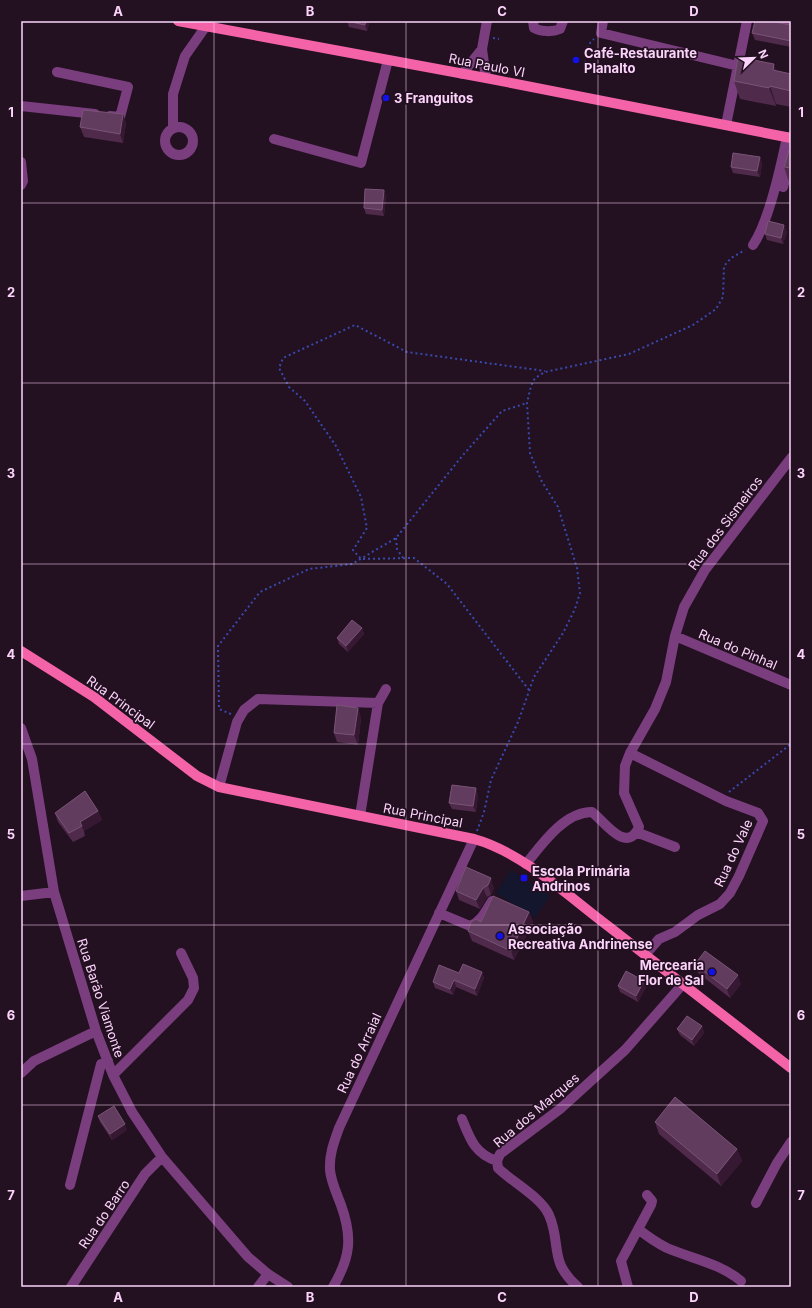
<svg xmlns="http://www.w3.org/2000/svg" width="812" height="1308" viewBox="0 0 812 1308" font-family="Inter,sans-serif">
<rect width="100%" height="100%" fill="#231021"/>
<path fill="#13162c" d="M511,870L550,896L535,918L496,893Z"/>
<g fill="none" stroke-linecap="round" stroke-linejoin="round">
<path stroke="#384aad" stroke-width="2" stroke-dasharray="2 3" stroke-linecap="butt" d="M493,38L499,39
M585,63L589,44L594,39
M396,538L397,549L403,558
M529,690L447,584L414,558L361,559L353,550L367,528L361,497L336,446L305,401L289,387L279,368L283,358L355,325L407,352L545,371
M231,714L219,709L218,646L260,592L309,569L352,564L396,538L463,455L502,411L527,403
M729,792L791,744
M477,831L484,812L491,780L518,722L534,677L563,633L575,609L580,593L577,568L558,507L541,480L530,453L527,403L531,386L535,378L545,372L629,354L693,325L716,309L723,297L724,266L731,258L745,250"/>
<path stroke="#7a3e7e" stroke-width="10" d="M533,21L534,28C541,32 553,32 560,29L563,21
M603,21L601,33L738,66
M782,21L791,23
M57,72L128,87L120,117L110,116
M462,74L482,49
M486,78L482,49L487,21
M21,106L95,114
M726,125L747,21
M165 141a14 14 0 1 1 28 0a14 14 0 1 1-28 0Z
M173,128V94L185,56L206,26
M274,139L361,163L388,60
M21,162L23,181L21,185
M783,187L791,160
M753,245C769,222 781,166 787,137
M675,636L791,685
M21,728L32,759L54,892L96,1031L113,1075L132,1112L162,1157L248,1257L268,1274L288,1287
M630,753L726,801L758,813L763,821L739,876L730,893L720,904L698,915L675,932L659,939L645,955
M219,787L237,722L244,710L258,699L378,703
M360,816L378,703L386,689
M636,832L675,847
M526,864C542,844 564,812 592,812C604,821 626,855 639,827L624,793L625,766L630,753L655,709L666,682L675,636L684,607L705,570L791,458
M21,896L54,892
M439,913L470,926C481,922 486,911 492,901
M21,1073L34,1061L96,1031
M113,1075L188,1000L194,988L193,978L181,953
M462,1119C470,1139 475,1154 497,1161
M70,1185L101,1064L108,1061
M756,1203L777,1163L791,1142
M638,1229C647,1236 657,1243 667,1248C693,1259 719,1263 741,1281
M71,1287L145,1174L162,1157
M258,1287L268,1274
M333,1287C350,1258 353,1238 341,1205C337,1194 331,1182 330,1170C329,1155 334,1142 339,1128L474,839
M578,1287C548,1261 562,1245 549,1215C541,1197 512,1182 498,1168L497,1161L500,1154L560,1109L625,1050L683,984
M628,1287L621,1261L651,1205L652,1201L647,1195"/>
<path stroke="#f463a7" stroke-width="10" d="M178,21L486,78L791,138
M21,651L94,697L197,776L219,787L474,839C522,852 568,896 608,926C669,973 730,1020 791,1068"/>
</g>
<path fill="#4f2a4b" d="M347,21H370L367,31L349,27Z
M791,25V47L755,40L752,33Z
M776,71L791,74V107L776,104V106L740,99L734,81Z
M123,114L126,123L123,143L84,137L80,127Z
M791,151V185H790L784,167Z
M760,157L762,164L760,177L733,173L731,167Z
M384,190L386,197L384,216L366,214L364,208Z
M787,232L783,244L767,240L765,234Z
M362,628L364,634L348,652L339,644L337,638Z
M358,708L361,718L358,745L337,742L334,733Z
M478,794L476,812L452,809L449,803Z
M98,811L102,820L84,831L85,836L73,842L58,822L55,813Z
M466,867L494,888L491,895L487,897L480,909L459,900L456,891Z
M529,912L533,922L514,960L472,941L468,931L481,922Z
M695,964L741,984L730,998L698,973Z
M482,972L484,978L477,996L456,987L453,995L435,988L433,982L459,973Z
M618,986L646,987L638,1002L620,992Z
M702,1026L704,1033L694,1046L680,1035L677,1029Z
M98,1116L127,1130L112,1140L100,1122Z
M655,1122L737,1149L742,1161L721,1186L659,1134Z"/>
<path fill="#361832" d="M366,21H370L367,31L365,25Z
M774,64L780,82L773,70Z
M770,86L776,104V106L769,88Z
M123,114L126,123L123,143L120,134Z
M760,157L762,164L760,177L757,171Z
M384,190L386,197L384,216L382,210Z
M784,225L787,232L783,244L781,238Z
M362,628L364,634L348,652L346,646Z
M358,708L361,718L358,745L354,735Z
M476,788L478,794L476,812L473,806Z
M98,811L102,820L84,831L80,822Z
M491,878L494,888L491,895L488,885Z
M483,888L487,897L480,909L476,900Z
M529,912L533,922L514,960L511,951Z
M482,972L484,978L477,996L475,989Z
M738,975L741,984L730,998L727,989Z
M454,980L456,987L453,995L450,989Z
M644,981L646,987L638,1002L636,996Z
M702,1026L704,1033L694,1046L692,1040Z
M125,1124L127,1130L112,1140L110,1134Z
M737,1149L742,1161L721,1186L717,1174Z"/>
<path fill="#623c5e" stroke="#7a5477" d="M347,21H366L365,25Z
M755,21H769L791,25V41L752,33Z
M738,57L774,64L773,70L791,74V91L770,86L769,88L734,81Z
M83,110L123,114L120,134L80,127Z
M789,150L791,151V168L784,167Z
M733,153L760,157L757,171L731,167Z
M365,189L384,190L382,210L364,208Z
M768,221L784,225L781,238L765,234Z
M352,620L362,628L346,646L337,638Z
M337,705L358,708L354,735L334,733Z
M452,785L476,788L473,806L449,803Z
M85,791L98,811L80,822L82,826L69,833L55,813Z
M466,867L491,878L488,885L483,888L476,900L456,891Z
M493,896L529,912L511,951L468,931L471,922L476,919L481,922Z
M705,951L738,975L727,989L695,964Z
M463,964L482,972L475,989L454,980L450,989L433,982L439,965L459,973Z
M626,971L644,981L636,996L618,986Z
M687,1016L702,1026L692,1040L677,1029Z
M675,1097L737,1149L717,1174L655,1122Z
M114,1106L125,1124L110,1134L98,1116Z"/>
<path fill="none" stroke="#fcd4fb" stroke-width="1" stroke-opacity="0.55" d="M214,21V1287M406,21V1287M598,21V1287M21,203H791M21,383H791M21,564H791M21,744H791M21,925H791M21,1105H791"/>
<g fill="#1211eb" stroke="#231021" stroke-width="1.5">
<circle cx="576" cy="60" r="4"/>
<circle cx="386" cy="98" r="4"/>
<rect x="520" y="874" width="8" height="8" rx="2"/>
<circle cx="500" cy="936" r="4"/>
<circle cx="712" cy="972" r="4"/>
</g>
<g text-anchor="middle" stroke-width="3.5" stroke-linejoin="round" paint-order="stroke">
<g font-size="13" font-weight="bold" fill="#fcd4fb" stroke="#231021" text-anchor="start">
<text x="584" y="58">Café-Restaurante<tspan x="584" dy="15">Planalto</tspan></text>
<text x="394" y="103">3 Franguitos</text>
<text x="532" y="876">Escola Primária<tspan x="532" dy="15">Andrinos</tspan></text>
<text x="508" y="934">Associação<tspan x="508" dy="15">Recreativa Andrinense</tspan></text>
<text x="704" y="970" text-anchor="end">Mercearia<tspan x="704" dy="15">Flor de Sal</tspan></text>
</g>
<g font-size="13" fill="#fcd4fb" stroke="#231021">
<text transform="translate(487 65) rotate(11)" y="5">Rua Paulo VI</text>
<text transform="translate(725 523) rotate(-53)" y="5">Rua dos Sismeiros</text>
<text transform="translate(738 649) rotate(23)" y="5">Rua do Pinhal</text>
<text transform="translate(121 702) rotate(36)" y="5">Rua Principal</text>
<text transform="translate(423 815) rotate(11)" y="5">Rua Principal</text>
<text transform="translate(733 853) rotate(-65)" y="5">Rua do Vale</text>
<text transform="translate(101 998) rotate(72)" y="5">Rua Barão Viamonte</text>
<text transform="translate(359 1053) rotate(-65)" y="5">Rua do Arraial</text>
<text transform="translate(536 1110) rotate(-40)" y="5">Rua dos Marques</text>
<text transform="translate(104 1214) rotate(-56)" y="5">Rua do Barro</text>
</g>
</g>
<rect width="812" height="1308" fill="none" stroke="#231021" stroke-width="44"/>
<g transform="translate(754 58) rotate(67)" stroke="#231021" stroke-width="3" paint-order="stroke">
<path d="M0-3L7 15L0 10L-7 15Z" fill="#fcd4fb"/>
<text y="-6" font-size="11" font-weight="bold" text-anchor="middle" fill="#fcd4fb">N</text>
</g>
<rect x="22" y="22" width="768" height="1264" fill="none" stroke="#fcd4fb" stroke-width="1.5"/>
<g font-size="13" text-anchor="middle" font-weight="bold" fill="#fcd4fb">
<text x="118" y="16">A</text>
<text x="310" y="16">B</text>
<text x="502" y="16">C</text>
<text x="694" y="16">D</text>
<text x="11" y="117">1</text>
<text x="801" y="117">1</text>
<text x="11" y="297">2</text>
<text x="801" y="297">2</text>
<text x="11" y="478">3</text>
<text x="801" y="478">3</text>
<text x="11" y="659">4</text>
<text x="801" y="659">4</text>
<text x="11" y="839">5</text>
<text x="801" y="839">5</text>
<text x="11" y="1020">6</text>
<text x="801" y="1020">6</text>
<text x="11" y="1200">7</text>
<text x="801" y="1200">7</text>
<text x="118" y="1302">A</text>
<text x="310" y="1302">B</text>
<text x="502" y="1302">C</text>
<text x="694" y="1302">D</text>
</g>
</svg>
